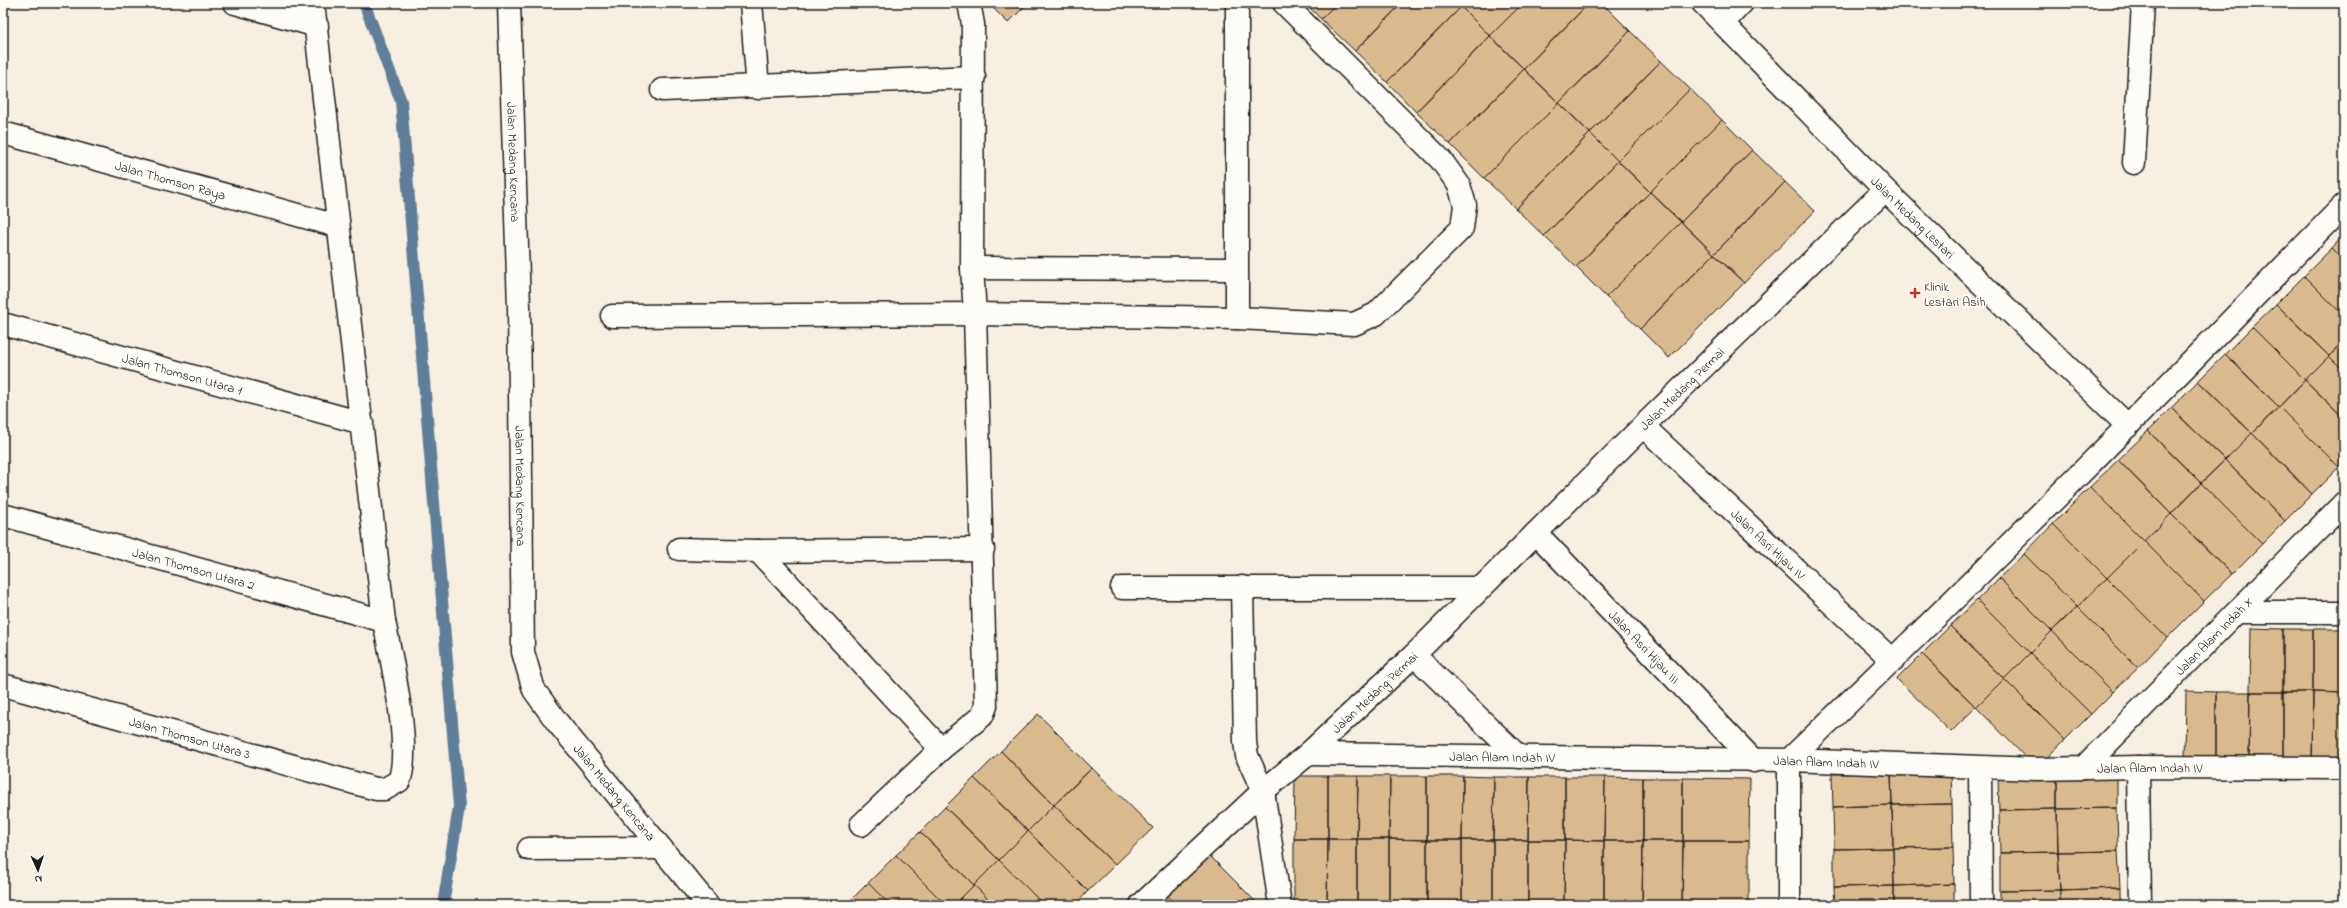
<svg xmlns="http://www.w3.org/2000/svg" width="2347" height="908" viewBox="0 0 2347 908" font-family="'Indie Flower',sans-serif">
<rect width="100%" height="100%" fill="#f6efe2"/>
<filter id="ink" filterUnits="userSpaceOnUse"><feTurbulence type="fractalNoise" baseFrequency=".025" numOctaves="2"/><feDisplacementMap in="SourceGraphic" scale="8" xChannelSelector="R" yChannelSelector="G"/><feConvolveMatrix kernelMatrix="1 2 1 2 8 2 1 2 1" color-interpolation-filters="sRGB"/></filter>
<g filter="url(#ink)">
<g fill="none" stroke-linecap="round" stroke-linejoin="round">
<path stroke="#607e97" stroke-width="12" d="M364,3L401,101L459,807L443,905"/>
</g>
<path fill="#d9ba8d" stroke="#1c1c1c" d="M988,3H1028L1008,23Z
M1305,3H1337L1321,19Z
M1337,3H1402L1355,51L1321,19Z
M1402,3H1457L1461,7L1387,82L1355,51Z
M1457,3H1466L1461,7Z
M1466,3H1523L1490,36L1461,7Z
M1523,3H1589L1524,69L1490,36Z
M1589,3H1602L1630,31L1559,103L1524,69Z
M1461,7L1490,36L1416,112L1387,82Z
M1630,31L1661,61L1590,133L1559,103Z
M1490,36L1524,69L1450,144L1416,112Z
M1661,61L1690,89L1618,161L1590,133Z
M1524,69L1559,103L1484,178L1450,144Z
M1690,89L1722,120L1650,192L1618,161Z
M1559,103L1590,133L1516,209L1484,178Z
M1722,120L1752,150L1681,222L1650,192Z
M1590,133L1618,161L1544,236L1516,209Z
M1752,150L1785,182L1714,254L1681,222Z
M1618,161L1650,192L1576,267L1544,236Z
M1785,182L1815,211L1744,283L1714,254Z
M1650,192L1681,222L1606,297L1576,267Z
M1681,222L1714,254L1640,329L1606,297Z
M2344,235V260L2332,248Z
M2332,248L2344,260V316L2304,276Z
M1714,254L1744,283L1669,358L1640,329Z
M2304,276L2344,316V342L2329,356L2276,304Z
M2276,304L2329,356L2305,380L2252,327Z
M2252,327L2305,380L2279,407L2225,354Z
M2344,342V371L2329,356Z
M2225,354L2279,407L2252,433L2198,381Z
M2329,356L2344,371V418L2305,380Z
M2305,380L2344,418V463L2339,467L2279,407Z
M2198,381L2252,433L2225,460L2171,408Z
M2279,407L2339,467L2312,494L2252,433Z
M2171,408L2225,460L2201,483L2148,431Z
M2148,431L2201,483L2171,514L2118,460Z
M2252,433L2312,494L2285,521L2225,460Z
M2118,460L2171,514L2144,541L2090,487Z
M2225,460L2285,521L2262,544L2201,483Z
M2201,483L2262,544L2232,574L2171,514Z
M2090,487L2144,541L2107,578L2053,524Z
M2171,514L2232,574L2204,601L2144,541Z
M2053,524L2107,578L2077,607L2024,554Z
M2144,541L2204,601L2167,638L2107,578Z
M2024,554L2077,607L2052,631L1999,578Z
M1999,578L2052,631L2030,653L1977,600Z
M2107,578L2167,638L2138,668L2077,607Z
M1977,600L2030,653L2004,679L1950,626Z
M2077,607L2138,668L2113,692L2052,631Z
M1950,626L2004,679L1976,707L1922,654Z
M2251,628L2283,629V692H2250Z
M2283,629H2313V692H2283Z
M2313,629H2344V693L2313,692Z
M2052,631L2113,692L2091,714L2030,653Z
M2030,653L2091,714L2065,740L2004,679Z
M1922,654L1976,707L1951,732L1897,679Z
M2004,679L2065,740L2036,768L1976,707Z
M2186,691L2216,692V763H2185Z
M2216,692H2250L2249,763H2216Z
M2250,692H2283V764L2249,763Z
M2283,692H2313L2312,764H2283Z
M2313,692L2344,693V764H2312Z
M1038,714L1092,768L1054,805L1001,751Z
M1001,751L1054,805L1028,831L974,778Z
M1092,768L1153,828L1115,865L1054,805Z
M1951,771L1952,804L1892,805L1891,773Z
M1891,773L1892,805L1833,807L1832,774Z
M2117,775V808L2057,809V776Z
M1295,776H1328V839H1294Z
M1328,776H1358L1357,839H1328Z
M1358,776H1390L1389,839H1357Z
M1390,776H1427V840L1389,839Z
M1427,776H1463L1462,840H1427Z
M1463,776L1494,777L1493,840H1462Z
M2057,776V809L1999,810L1998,778Z
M1494,777H1529L1528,840H1493Z
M1529,777H1565V840H1528Z
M1565,777H1605L1604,841L1565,840Z
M1605,777L1643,778V841H1604Z
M974,778L1028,831L999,860L945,807Z
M1643,778H1683V841H1643Z
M1683,778L1750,779L1749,841H1683Z
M1952,804L1953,847L1893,848L1892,805Z
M1054,805L1115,865L1088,891L1028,831Z
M1892,805L1893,848L1834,849L1833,807Z
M945,807L999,860L974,885L920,832Z
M2117,808L2118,851L2058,852L2057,809Z
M2057,809L2058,852L2000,853L1999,810Z
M1028,831L1088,891L1075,905H1044L999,860Z
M920,832L974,885L954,905H946L896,855Z
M1294,839H1328L1327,905H1294Z
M1328,839H1357V905H1327Z
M1357,839H1389V905H1357Z
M1389,839L1427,840V905H1389Z
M1427,840H1462V905H1427Z
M1462,840H1493V905H1462Z
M1493,840H1528V905H1493Z
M1528,840H1565L1564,905H1528Z
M1565,840L1604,841V905H1564Z
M1604,841H1643L1642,905H1604Z
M1643,841H1683L1682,905H1642Z
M1683,841H1749V905H1682Z
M1953,847L1954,884L1894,886L1893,848Z
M1893,848L1894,886L1834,887V849Z
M1204,850L1258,904L1177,905L1163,891Z
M2118,851L2120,888L2060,890L2058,852Z
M2058,852L2060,890L2000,891V853Z
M896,855L946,905H890L868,883Z
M999,860L1044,905H994L974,885Z
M868,883L890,905H846Z
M1954,884V905H1894V886Z
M974,885L994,905H954Z
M1894,886V905H1835L1834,887Z
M2120,888V905H2060V890Z
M2060,890V905H2000V891Z
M1163,891L1177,905H1149Z"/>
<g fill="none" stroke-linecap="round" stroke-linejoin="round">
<g stroke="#1c1c1c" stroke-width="25">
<g id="minor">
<path d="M235,3L317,26"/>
<path id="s1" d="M509,3L519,307L523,652L534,690L557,722L708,905"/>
<path d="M751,3L758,88"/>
<path id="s2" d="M1703,3L1885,190L2128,426"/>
<path d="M1723,23L1742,3"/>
<path d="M662,90L974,77"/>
<path id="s3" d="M3,133L337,226"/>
<path d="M2134,163L2143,3"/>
<path d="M972,268L1236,269"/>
<path d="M612,316L975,314L1237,318L1354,324L1376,314L1462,228L1465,205L1459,185L1441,160L1284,3"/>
<path d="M1237,318V3"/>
<path id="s4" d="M3,324L362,423"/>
<path id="s5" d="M1643,426L1893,661"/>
<path id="s6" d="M3,515L384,621"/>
<path id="s7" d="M1536,533L1754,761"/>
<path d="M679,549L758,551L983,549"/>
<path d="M758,551L941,749"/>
<path d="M1242,587L1245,742L1247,756L1263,791L1280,905"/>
<path d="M1122,588H1480"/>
<path d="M2238,612H2344"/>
<path d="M1414,655L1519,757"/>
<path id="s8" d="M3,685L376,789H385L399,781C412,749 391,657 384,621L313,3"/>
<path id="s9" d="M1308,754L1789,760L2037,769L2138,767L2344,768"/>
<path d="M2138,767L2140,905"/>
<path d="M1980,768L1981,905"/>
<path id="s10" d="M2083,768L2344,503"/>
<path d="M861,825L941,749L982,716L986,706L975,314L972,268L973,24L969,3"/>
<path d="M529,849L659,848"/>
<path id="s11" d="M1141,905L1263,791L1308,754L1414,655L1643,426L1885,190"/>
<path d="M1789,905V760C1978,579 2161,393 2344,205"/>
</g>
</g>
<use href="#minor" stroke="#fdfcf7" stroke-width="22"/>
</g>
</g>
<path fill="#c8321e" stroke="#fdfcf7" stroke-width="1.5" d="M1913 287h4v4h4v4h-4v4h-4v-4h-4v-4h4z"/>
<g text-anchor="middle" stroke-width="3.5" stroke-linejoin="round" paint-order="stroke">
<g font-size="13" fill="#1c1c1c" stroke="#fdfcf7">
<text dy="5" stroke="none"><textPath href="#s1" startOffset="159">Jalan Medang Kencana</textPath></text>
<text dy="5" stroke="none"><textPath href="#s3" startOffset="174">Jalan Thomson Raya</textPath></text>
<text dy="5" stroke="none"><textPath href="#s2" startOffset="300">Jalan Medang Lestari</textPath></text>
<text dy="5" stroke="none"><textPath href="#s4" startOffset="186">Jalan Thomson Utara 1</textPath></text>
<text dy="5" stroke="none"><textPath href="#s11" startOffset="748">Jalan Medang Permai</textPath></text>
<text dy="5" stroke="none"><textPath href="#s1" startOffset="483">Jalan Medang Kencana</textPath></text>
<text dy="5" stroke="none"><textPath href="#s5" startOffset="172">Jalan Asri Hijau IV</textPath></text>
<text dy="5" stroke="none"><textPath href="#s6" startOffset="198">Jalan Thomson Utara 2</textPath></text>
<text dy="5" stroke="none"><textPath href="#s10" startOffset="186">Jalan Alam Indah X</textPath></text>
<text dy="5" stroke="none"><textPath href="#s7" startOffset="157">Jalan Asri Hijau III</textPath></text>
<text dy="5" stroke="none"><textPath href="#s11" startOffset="316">Jalan Medang Permai</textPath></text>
<text dy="5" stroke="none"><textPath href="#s8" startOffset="194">Jalan Thomson Utara 3</textPath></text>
<text dy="5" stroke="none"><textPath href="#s9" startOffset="194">Jalan Alam Indah IV</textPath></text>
<text dy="5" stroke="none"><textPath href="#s9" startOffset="518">Jalan Alam Indah IV</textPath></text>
<text dy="5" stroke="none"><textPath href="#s9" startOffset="842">Jalan Alam Indah IV</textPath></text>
<text dy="5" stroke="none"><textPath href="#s1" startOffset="819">Jalan Medang Kencana</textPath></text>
</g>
<g font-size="13" fill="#1c1c1c" stroke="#fdfcf7" text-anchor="start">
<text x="1924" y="291">Klinik<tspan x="1924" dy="15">Lestari Asih</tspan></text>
</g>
</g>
<rect width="2347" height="908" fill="none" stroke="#fdfcf7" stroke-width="16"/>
<rect x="8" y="8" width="2331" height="892" fill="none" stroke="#1c1c1c" stroke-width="1.5" filter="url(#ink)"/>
<g transform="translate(38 870) rotate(177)" stroke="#fdfcf7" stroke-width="3" paint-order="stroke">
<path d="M0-3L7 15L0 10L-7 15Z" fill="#1c1c1c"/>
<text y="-6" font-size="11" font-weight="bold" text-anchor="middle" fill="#1c1c1c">N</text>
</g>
</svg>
